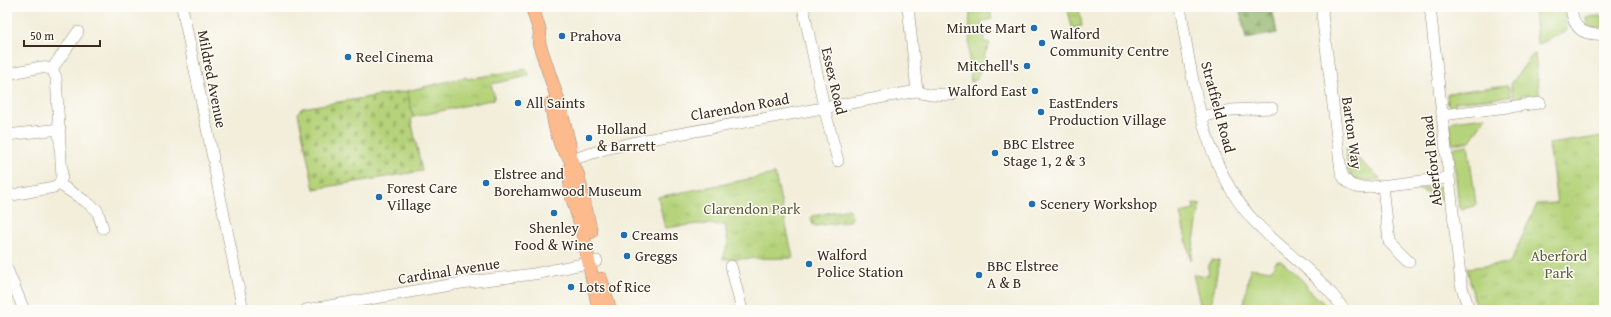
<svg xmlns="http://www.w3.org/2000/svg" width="1611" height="317" viewBox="0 0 1611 317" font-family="'Gentium Book Plus',serif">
<defs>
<pattern id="forest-firs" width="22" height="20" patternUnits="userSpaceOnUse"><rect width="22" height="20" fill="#90b56a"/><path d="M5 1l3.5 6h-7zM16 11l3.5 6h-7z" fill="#779357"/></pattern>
<pattern id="cemetery-stones" width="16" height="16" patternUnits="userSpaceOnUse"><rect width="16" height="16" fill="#b5d37a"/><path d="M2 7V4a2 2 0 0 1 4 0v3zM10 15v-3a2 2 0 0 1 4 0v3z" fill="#9db569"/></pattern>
<pattern id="park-tufts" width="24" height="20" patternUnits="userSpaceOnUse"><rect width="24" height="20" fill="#b5d37a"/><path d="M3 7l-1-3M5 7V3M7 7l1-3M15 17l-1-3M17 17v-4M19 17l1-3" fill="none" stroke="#9db569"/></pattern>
<pattern id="garden-dots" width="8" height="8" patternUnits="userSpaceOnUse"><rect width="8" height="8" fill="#b5d37a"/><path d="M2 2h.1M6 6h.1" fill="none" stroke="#9db569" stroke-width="1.8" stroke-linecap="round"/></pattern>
</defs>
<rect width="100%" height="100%" fill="#fdfcf7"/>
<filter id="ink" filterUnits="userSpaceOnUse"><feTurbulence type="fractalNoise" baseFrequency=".025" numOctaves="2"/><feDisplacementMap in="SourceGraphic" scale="8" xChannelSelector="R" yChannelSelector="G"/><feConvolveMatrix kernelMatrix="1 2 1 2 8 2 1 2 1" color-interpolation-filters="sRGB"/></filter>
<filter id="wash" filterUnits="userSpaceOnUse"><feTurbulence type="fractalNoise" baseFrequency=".012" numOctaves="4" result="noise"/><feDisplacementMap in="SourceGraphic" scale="16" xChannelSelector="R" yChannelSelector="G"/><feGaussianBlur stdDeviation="0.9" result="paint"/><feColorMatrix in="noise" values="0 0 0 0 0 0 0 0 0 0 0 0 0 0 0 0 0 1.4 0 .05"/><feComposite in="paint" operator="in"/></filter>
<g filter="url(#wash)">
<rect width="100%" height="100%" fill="#f2eeda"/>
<path fill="#b5d37a" stroke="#787e4c" d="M970,7H983L990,11L992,19L981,22L983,29H988L983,41L990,43L984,56L986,57L976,80L971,82L969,58Z
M1534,7H1563L1567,31L1537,45Z
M1602,16L1604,27L1594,28L1587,25L1586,17Z
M1533,54H1535L1540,100L1531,99L1528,94L1521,95V100L1515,104L1511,84Z
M1507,85L1509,87L1511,96L1455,102V111L1448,105L1447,95L1449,93Z
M1485,117V118L1470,141L1454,144L1452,143L1450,125L1453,121Z
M1468,145L1476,204L1474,206L1462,209L1459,207L1453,149L1455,147Z
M1346,148L1381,179L1364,181L1354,179L1348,171Z
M1439,186L1443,190L1445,200L1417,189Z
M1193,204H1200L1191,260L1180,213L1194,210Z
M1212,260L1219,261L1211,306L1200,304L1193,274L1208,276L1209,265Z
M1279,261H1281L1305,283L1307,288L1331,310H1243L1250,268L1271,271L1276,262Z"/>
<path fill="url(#forest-firs)" stroke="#667044" d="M1239,7H1272L1277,33L1246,39Z"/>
<path fill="url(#cemetery-stones)" stroke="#787e4c" d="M407,91L413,117L411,119L422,171L314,189L298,113L302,108Z"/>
<path fill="url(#park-tufts)" stroke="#787e4c" d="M1067,7H1079L1082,26L1074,28L1072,27Z
M527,69L529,76L491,84L495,99L413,117L407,91L466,77L467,79Z
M1604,136V310H1479L1474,299L1467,268L1510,263L1537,204L1557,203L1549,144Z
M775,174L793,258L723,259L728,243L725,225L699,224L665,228L658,197Z"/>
<path fill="url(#garden-dots)" stroke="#787e4c" d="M849,209L851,211L852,219L850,221L815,226L813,225L811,218L813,216Z"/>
</g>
<g filter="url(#ink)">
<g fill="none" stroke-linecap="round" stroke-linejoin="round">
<g stroke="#968c7c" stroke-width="12">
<path id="minor" d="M182,7L213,158
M803,7L824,107L838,161
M908,7L917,91
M1180,7C1193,81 1202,165 1255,222C1282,250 1324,279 1344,310
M1324,7L1322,13L1341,171C1344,182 1351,187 1362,188L1449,178
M1430,7L1461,284L1469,310
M1571,7C1573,29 1583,36 1604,34
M7,74L41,67L52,69
M1442,115L1540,103
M1201,117L1231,110L1272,108
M7,135L60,129
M571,160L605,149L640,141L917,91L930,94L952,95
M214,166L243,310
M59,184L85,201L97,210L103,228
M1383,186L1389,242L1409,262
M7,196L54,187L59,184L62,177L56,77L52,69L78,32
M731,266L742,310
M7,269L24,310
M306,310L461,283L534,274L597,261"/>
</g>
<g stroke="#968c7c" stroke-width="14">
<path id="major" d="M532,7L540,32L539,43L559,103L569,143L571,160L570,180L572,197L581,226L599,310
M551,103L555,127L561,146L571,160L578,175L591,232
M601,279L610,310"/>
</g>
<use href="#minor" stroke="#fff" stroke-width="11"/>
<use href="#major" stroke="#fcba8d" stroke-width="13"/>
</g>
</g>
<g fill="#1f6fb2" stroke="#fdfcf7" stroke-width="1.5">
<circle cx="1034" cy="28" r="4"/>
<circle cx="562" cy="36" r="4"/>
<circle cx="1042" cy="43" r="4"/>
<circle cx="348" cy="57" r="4"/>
<circle cx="1027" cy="66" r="4"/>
<circle cx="1035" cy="91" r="4"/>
<circle cx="518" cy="103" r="4"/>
<circle cx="1041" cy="112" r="4"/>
<circle cx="589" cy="138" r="4"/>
<circle cx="995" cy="153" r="4"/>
<circle cx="486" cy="183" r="4"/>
<circle cx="379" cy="197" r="4"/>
<circle cx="1032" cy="204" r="4"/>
<circle cx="554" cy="213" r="4"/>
<circle cx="624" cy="235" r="4"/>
<circle cx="627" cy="256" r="4"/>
<circle cx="809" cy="264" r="4"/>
<circle cx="979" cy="275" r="4"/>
<circle cx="571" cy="287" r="4"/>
</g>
<g text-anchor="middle" stroke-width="3" stroke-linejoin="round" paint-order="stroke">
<g font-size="15" fill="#3b2a1e" stroke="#fdfcf7" text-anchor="start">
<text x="1026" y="33" text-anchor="end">Minute Mart</text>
<text x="1050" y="39">Walford<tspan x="1050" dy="17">Community Centre</tspan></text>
<text x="570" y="41">Prahova</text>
<text x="356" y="62">Reel Cinema</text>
<text x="1019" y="71" text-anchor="end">Mitchell's</text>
<text x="1027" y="96" text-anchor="end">Walford East</text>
<text x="526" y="108">All Saints</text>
<text x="1049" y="108">EastEnders<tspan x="1049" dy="17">Production Village</tspan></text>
<text x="597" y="134">Holland<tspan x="597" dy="17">&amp; Barrett</tspan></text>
<text x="1003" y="149">BBC Elstree<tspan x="1003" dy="17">Stage 1, 2 &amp; 3</tspan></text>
<text x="494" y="179">Elstree and<tspan x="494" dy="17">Borehamwood Museum</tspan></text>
<text x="387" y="193">Forest Care<tspan x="387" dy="17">Village</tspan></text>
<text x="1040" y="209">Scenery Workshop</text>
<text x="554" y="233" text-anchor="middle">Shenley<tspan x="554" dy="17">Food &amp; Wine</tspan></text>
<text x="632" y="240">Creams</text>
<text x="817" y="260">Walford<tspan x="817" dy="17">Police Station</tspan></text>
<text x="635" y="261">Greggs</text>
<text x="987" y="271">BBC Elstree<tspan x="987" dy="17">A &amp; B</tspan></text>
<text x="579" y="292">Lots of Rice</text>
</g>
<g font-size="15" fill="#3b2a1e" stroke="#fdfcf7">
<text transform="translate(212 79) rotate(79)" y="5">Mildred Avenue</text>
<text transform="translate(834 81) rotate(77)" y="5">Essex Road</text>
<text transform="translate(740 107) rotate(-10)" y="5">Clarendon Road</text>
<text transform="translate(1218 107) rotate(75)" y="5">Stratfield Road</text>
<text transform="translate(1352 133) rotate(82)" y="5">Barton Way</text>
<text transform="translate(1432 161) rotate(-96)" y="5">Aberford Road</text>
<text transform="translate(449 271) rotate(-9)" y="5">Cardinal Avenue</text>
</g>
<g font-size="15" fill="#605d3a" stroke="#fdfcf7">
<text x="752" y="214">Clarendon Park</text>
<text x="1559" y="261">Aberford<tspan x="1559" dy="17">Park</tspan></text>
</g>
</g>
<rect width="1611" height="317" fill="none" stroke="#fdfcf7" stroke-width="24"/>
<path d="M24 40v6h76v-6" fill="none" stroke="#3b2a1e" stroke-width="2"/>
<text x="30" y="40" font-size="12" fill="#3b2a1e" stroke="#fdfcf7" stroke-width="3" paint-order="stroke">50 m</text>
</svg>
